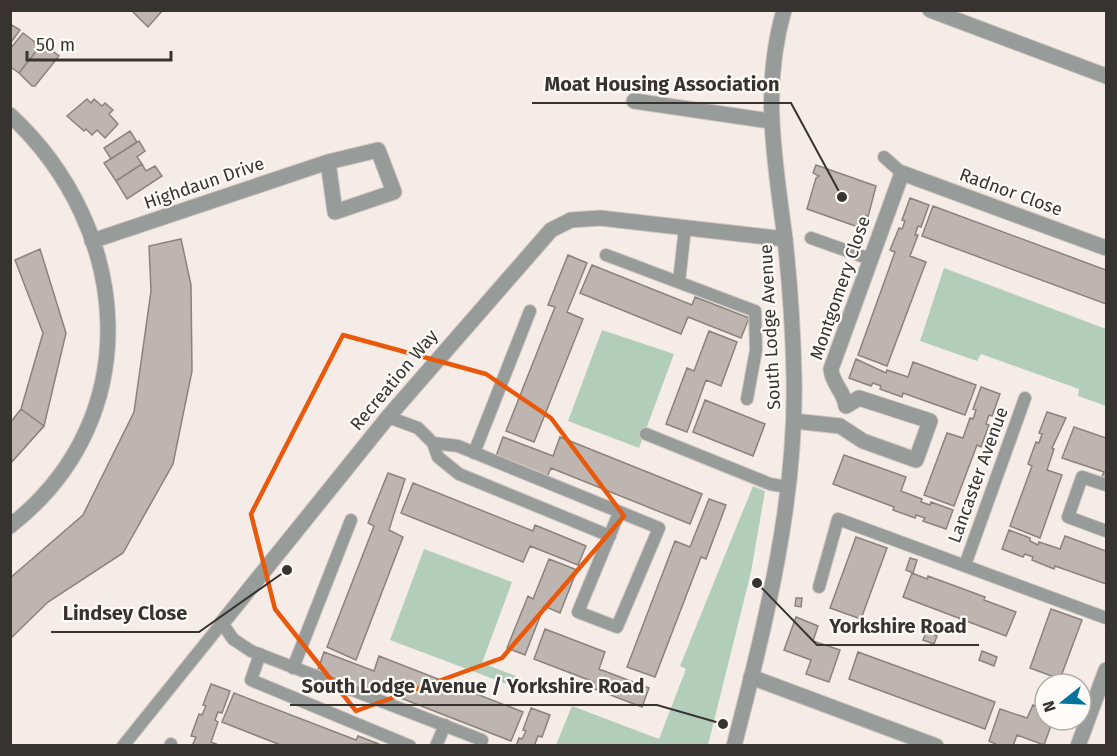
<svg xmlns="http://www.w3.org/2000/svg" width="1117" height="756" viewBox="0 0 1117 756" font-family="'Fira Sans',sans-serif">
<rect width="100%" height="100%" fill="#f6ece7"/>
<path fill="#b3cdbb" d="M944,268L1106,329V406L1078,396L1079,389L981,354L977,361L920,341Z
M602,330L674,354L639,448L568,421Z
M753,486L765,491L751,572L708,745H556L572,706L659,739L686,669L680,666Z
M424,549L512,582L482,663L516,676L512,686L390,640Z"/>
<path fill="#bfb5b0" stroke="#8b827d" stroke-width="1.5" d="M131,10H163L148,27Z
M10,24L20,30L10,44Z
M23,33L40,46L19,73L12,68L10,70V49Z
M40,46L47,52L50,49L59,56L35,86H32L19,73Z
M87,99L91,103L94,99L102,106L105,103L113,110L109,114L118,124L105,138L97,130L92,135L86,129L84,131L67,116Z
M130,131L137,142L111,159L104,148Z
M139,141L145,151L137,157L142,164L116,181L104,163Z
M142,164L146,171L155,166L162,176L127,199L116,181Z
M816,165L876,186L868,217L866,215L861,228L807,209L816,178L819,176L813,173Z
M910,198L929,205L921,227L918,226L915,235H918L910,256L926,262L887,366L858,355L895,252L890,250L899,228L902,229L905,221L902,220Z
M933,206L1106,270V304L922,236Z
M181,239L191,285L192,371L173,464L123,553L48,602L10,639V578L83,515L134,412L151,291L149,246Z
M40,249L66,333L44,426L21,409L43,333L15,260Z
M568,255L587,263L567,312L583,319L534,442L506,431L555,307L548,305Z
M592,265L692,305L695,297L749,318L741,338L688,317L681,334L580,293Z
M709,331L737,342L721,386L706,380L687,432L666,424L687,368L694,371Z
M856,359L886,373L887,370L908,377L913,362L976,385L965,415L903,393L902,397L880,389L881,386L873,383L871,386L849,378Z
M981,387L1000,394L992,416L989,415L986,424L989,425L981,447L977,445L954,506L924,495L947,433L963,438L970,418L973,419L976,410L973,409Z
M705,400L765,424L753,456L693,432Z
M21,409L44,426L10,464V423Z
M1047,412L1066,418L1052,448L1054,449L1047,470L1062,475L1040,538L1010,526L1032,466L1028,464L1036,442L1039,443L1042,434L1039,433Z
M1074,427L1106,438V480L1101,478L1104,472L1062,458Z
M503,437L553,456L560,437L702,494L690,524L551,468L547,477L496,456Z
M844,455L906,477L901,491L922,499L921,502L930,505L931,502L953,510L946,529L923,521L925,518L916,515L915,518L893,510L894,507L833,484Z
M388,473L405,479L389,530L403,537L356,660L327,647L374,526L368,523Z
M413,483L533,531L535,525L586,546L578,565L530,546L523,562L401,513Z
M709,499L726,505L706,559L701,557L655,677L627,667L675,541L690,547Z
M1009,530L1030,538V541L1038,545L1039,542L1060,549L1065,536L1106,551V584L1055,566L1054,569L1032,560L1033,557L1025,554L1023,557L1002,549Z
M856,537L887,548L861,619L830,608Z
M910,558L917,560L913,573L906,570Z
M549,559L577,570L560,613L544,606L525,655L507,648L528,596L533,599Z
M912,573L927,579L928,576L985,597L984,600L1016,612L1006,636L903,597Z
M796,598H802L801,607L795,606Z
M1051,609L1082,620L1060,679L1030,668Z
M796,617L818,626L813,641L840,650L829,682L806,674L811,660L784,650Z
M545,629L605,652L599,669L649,688L642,707L592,688L594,682L534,659Z
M926,632L937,636L934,644L923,640Z
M982,651L997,657L994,666L979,660Z
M324,652L374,671L379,656L523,712L511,741L370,686L367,692L317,672Z
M858,652L995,702L985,729L849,679Z
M211,684L230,691L222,713L218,712L215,720L218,722L211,742L221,746H192L196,737L191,736L199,714L202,715L206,706L203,705Z
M234,693L356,740L358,736L379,744L283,746L222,722Z
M1033,705L1045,710V720H1053L1044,745L1017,735L1013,746H1000L989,741L1000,709L1027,718Z
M531,708L550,715L542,737L538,736L535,744L538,746H516L519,738L522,739L526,731L523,730Z"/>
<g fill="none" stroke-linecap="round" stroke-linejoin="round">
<g stroke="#d0c7c3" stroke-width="14">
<path id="service" d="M884,157L902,173
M811,238L870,259
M606,255L755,311L756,350L747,399
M679,282L685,228
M388,417L418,428L433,443L458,446L659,528L617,627L578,612L619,513
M646,434L770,484L787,487
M433,443L438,457L459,474L610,536
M474,453L530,311
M1106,485L1082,477L1068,517L1106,531
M965,565L1025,398
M819,587L838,519L1106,618
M260,654L251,680L410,746
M293,668L351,520
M123,746L222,623L233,639L251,651L482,740L480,746
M170,746L171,744
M436,746L445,725"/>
</g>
<g stroke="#d0c7c3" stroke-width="17">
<path id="minor" d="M930,10L1106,76
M634,101L770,121
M10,115C132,228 149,418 10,526
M92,241L328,162L378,150L394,192L335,212L328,162
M794,421L840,426L863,441L916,460L930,421L859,398L846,406C844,391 832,384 831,369L902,173L1106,248
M222,623L388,417L551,230L571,220L600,218L785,239
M751,677L936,746
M1078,746L1106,670"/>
</g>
<g stroke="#d0c7c3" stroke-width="17">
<path id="tertiary" d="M734,746C765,625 797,501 794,375C793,330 790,285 785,239C775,160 761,90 784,10"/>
</g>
<use href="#service" stroke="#979c9a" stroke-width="12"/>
<use href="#minor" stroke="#979c9a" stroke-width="15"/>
<use href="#tertiary" stroke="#979c9a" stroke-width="15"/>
</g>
<path fill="none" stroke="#e8590c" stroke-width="4.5" stroke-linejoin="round" d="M343,335L486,374L551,418L624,516L502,658L356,711L275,609L251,514Z"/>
<g text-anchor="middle" stroke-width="4.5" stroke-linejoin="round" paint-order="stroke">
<g font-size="18" fill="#373331" stroke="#fffbf8">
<text transform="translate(204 183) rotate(-19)" y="6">Highdaun Drive</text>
<text transform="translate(1011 192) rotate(20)" y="6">Radnor Close</text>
<text transform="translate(840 288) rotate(-71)" y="6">Montgomery Close</text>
<text transform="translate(770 327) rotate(-93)" y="6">South Lodge Avenue</text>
<text transform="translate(394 380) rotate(-50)" y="6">Recreation Way</text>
<text transform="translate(978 475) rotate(-70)" y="6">Lancaster Avenue</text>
</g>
</g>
<path fill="none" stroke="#373331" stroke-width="2" d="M842 197L791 103H532M287 570L199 632H51M757 583L817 645H979M723 724L657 705H290"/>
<g fill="#373331" stroke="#fffbf8" stroke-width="2">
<circle cx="842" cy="197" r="6"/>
<circle cx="287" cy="570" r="6"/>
<circle cx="757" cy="583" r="6"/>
<circle cx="723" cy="724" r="6"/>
</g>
<g font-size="20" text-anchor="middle" font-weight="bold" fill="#373331" stroke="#fffbf8" stroke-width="4.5" stroke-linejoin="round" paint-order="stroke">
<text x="662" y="91">Moat Housing Association</text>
<text x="125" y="620">Lindsey Close</text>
<text x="898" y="633">Yorkshire Road</text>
<text x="473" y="693">South Lodge Avenue / Yorkshire Road</text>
</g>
<rect width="1117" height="756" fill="none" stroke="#373331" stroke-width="24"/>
<g transform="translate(1063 702) rotate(252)"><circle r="28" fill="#fffbf8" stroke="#afaba8" stroke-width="1.5"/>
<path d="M0-4.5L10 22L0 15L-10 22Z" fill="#02759f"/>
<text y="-9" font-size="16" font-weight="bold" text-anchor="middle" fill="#373331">N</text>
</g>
<path d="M27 51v9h144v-9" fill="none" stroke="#373331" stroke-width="3"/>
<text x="36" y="51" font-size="18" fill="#373331" stroke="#fffbf8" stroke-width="4.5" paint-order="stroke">50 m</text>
</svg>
